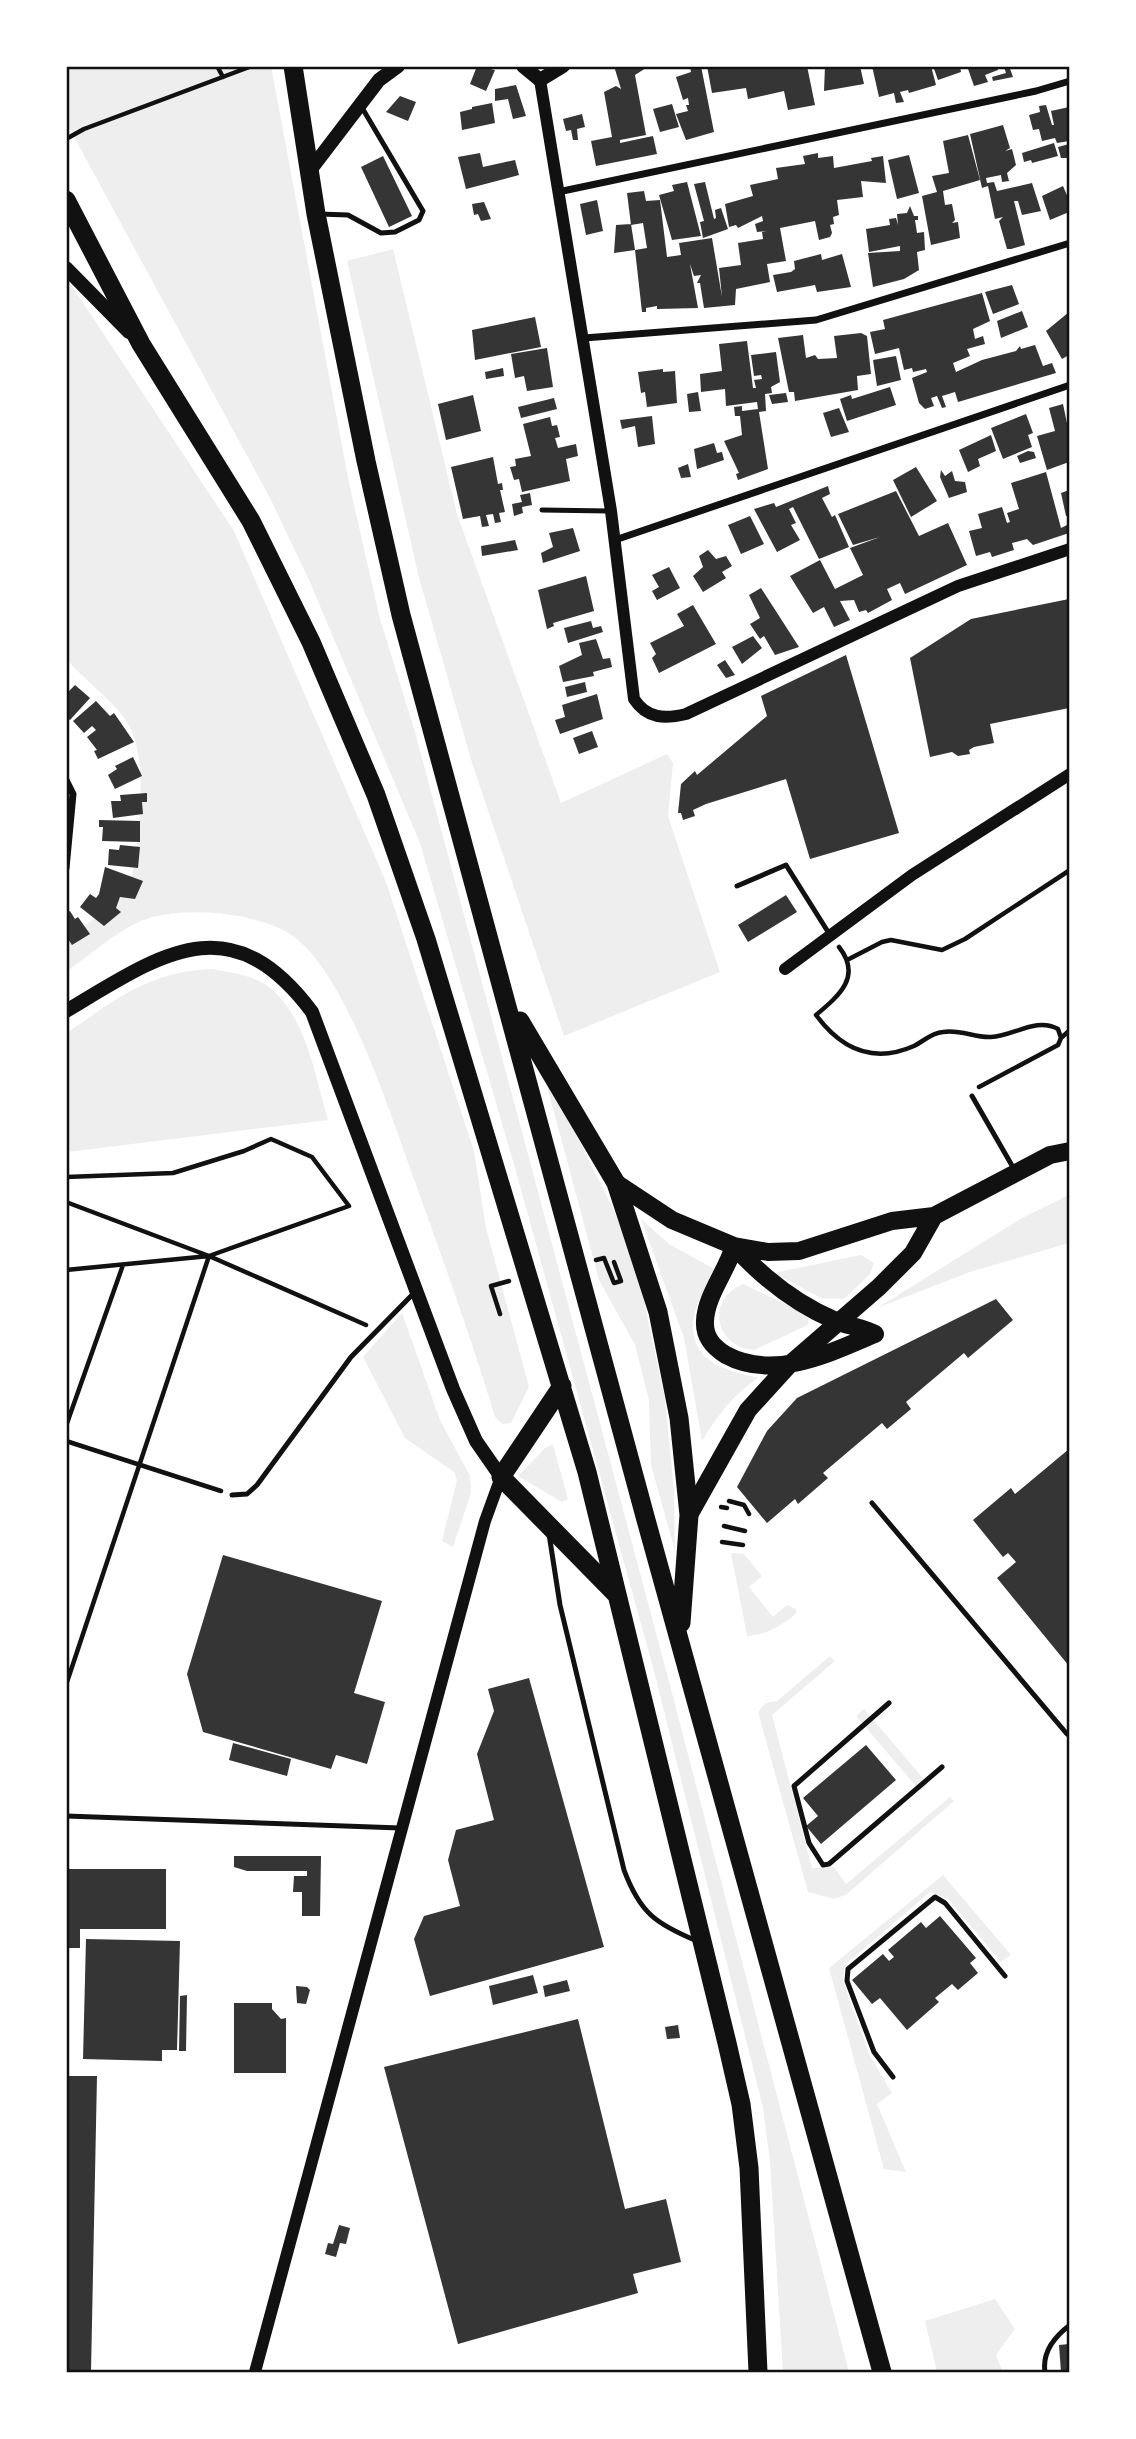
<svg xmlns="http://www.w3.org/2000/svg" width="1136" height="2439" viewBox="0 0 1136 2439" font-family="'PT Sans Narrow',sans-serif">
<rect width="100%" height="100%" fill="#fff"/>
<path fill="#eee" d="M271,66L349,483L380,619L415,732L666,1670L849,2372H783L770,2161L763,2108L654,1671L515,1168L420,843L309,580L270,498L67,124L66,67Z
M393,249L457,514L561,803L667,754L673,763L668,816L720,972L564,1036L472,763L419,578L347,261Z
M66,277L234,531L386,882L474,1151L486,1228L529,1387L511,1423L502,1424L495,1417C471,1337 443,1260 415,1182C391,1117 347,972 290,934C256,912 180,905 141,921C117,931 89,956 67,971V939L129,892C137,846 152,764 127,722C116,704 82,677 67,660Z
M213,969C231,973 254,975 269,987C307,1018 315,1076 328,1120L67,1152V1033C116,999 150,971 213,969Z
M529,1019L559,1101L612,1206L636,1264L665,1399L674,1490L675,1551L651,1465L649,1400L635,1345L599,1280Z
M1069,1195V1243L970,1272L877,1308L1022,1218Z
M641,1219L669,1244L716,1270C699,1294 679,1334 707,1358C720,1370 741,1373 758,1378C732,1396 718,1415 702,1441L684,1338Z
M861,1255L874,1263L870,1274L844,1299L821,1298L774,1273Z
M743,1284L805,1313L809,1319L808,1325L754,1350C715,1347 705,1299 743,1284Z
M402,1313L440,1420L470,1476L471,1493L453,1547L442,1541L457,1480L454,1472L405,1438L363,1357Z
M553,1445L568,1499L562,1502L518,1476L546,1447Z
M731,1553L744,1554L762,1576L749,1587L773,1617L787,1605L796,1609V1614C780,1626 767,1635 747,1636Z
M830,1656L835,1661L772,1715L812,1868L834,1867L846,1884L950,1797L954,1801L847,1894L835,1899L808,1892L758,1712L765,1703L777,1701Z
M864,1709L928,1784L920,1791L856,1716Z
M943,1875L1011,1955L1001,1962L948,1899L930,1892L845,1965L843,1981L870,2056L892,2093L877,2104L906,2172L884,2169L829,1968Z
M995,2299L1015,2329L996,2355L1003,2372H937L925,2321Z"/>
<path fill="#353535" d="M477,66L495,70L486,91L470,84Z
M614,66H649L635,75L646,135L620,140V143L653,136L657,154L596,166L591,141L612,137L604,92L616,86L621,89Z
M701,66L714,132L686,140L676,114L688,111L686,105H689L688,98L683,100L676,77L691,72L690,67Z
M707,66H807L815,105L788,110L784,91L748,99L746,88L712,93Z
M825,66H860L864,84L824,91Z
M872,66H931L936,85L909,93L908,90L900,92L904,102L896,103L894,93L879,97Z
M933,66H960L961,72L938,80Z
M967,66H997L998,70L985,75L988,82L974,86Z
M1009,66L1013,77L993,81L992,77L1006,73L1004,67Z
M516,85L526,116L513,119L508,99L495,101V89Z
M400,96L416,102L408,121L386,112Z
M492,103L495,123L462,130L460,112L472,109V107Z
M672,104L679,127L660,132L653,109Z
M1046,105L1052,125H1054L1051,111L1069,107V141L1057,143L1055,138L1042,141L1039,129L1033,130L1029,115L1040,112L1039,106Z
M582,114L585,127L577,129L578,140H573L571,130L566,131L563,119Z
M1003,125L1010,148L1005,151L1012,149L1016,165L1007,173L1009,181L1002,182L1001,175L986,178L987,183L994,182L997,191L1032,183L1041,211L1022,215L1018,201H1014L1025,245L1011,249H1007L999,221L1003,217L995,219L988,186L982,188L970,134Z
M968,135L980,180L943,191L945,205L952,204L955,220L952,223L958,222L960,238L931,245L922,196L937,192L932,176L949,173L943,141Z
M1054,143L1058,156L1032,163L1031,160L1024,162L1022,153Z
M1069,144V158H1061L1058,147Z
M480,153L483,167L515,160L519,175L466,189L458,157Z
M818,153V158L833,156L834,168L872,161L871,158L883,156L886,183L861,181L863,197L837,200L839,215L833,217L834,224L830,225L832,233L830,237L819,240L815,221L780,228L786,261L767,264L770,282L736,289L735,305L704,308L700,283H697L701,275L694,276L690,264L698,308L657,309V306L646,308V312H642L635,250L647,248L643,223L631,225L627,193L644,191L646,201L660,200L667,257L681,255L679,243L712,238L722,297L719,268L741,265L738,243L763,239L762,232L767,231L757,232L755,224L763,221L762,216L738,228L736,225L729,227L725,204L753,196L750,185L778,179L776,168L805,164L803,156Z
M909,155L919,193L897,199L888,160Z
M383,156L412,216L389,227L361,167Z
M687,182L701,236L672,240L659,195L674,191L672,185Z
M705,182L714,219L716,218L715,210L721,208L728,229L703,238L700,222L704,221L694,184Z
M1063,186L1069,200V212L1050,220L1042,196Z
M597,200L603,231L586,235L580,204Z
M484,202L491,219L481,221L478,214L474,215L472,204Z
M910,206L914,216H918V220H915L917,233L924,232L925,250L917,252L919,270L904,279L873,287L868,253L900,251V246L869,252L866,229L890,225L889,219L896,218L898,225L897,214L907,213Z
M631,224L635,250L614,253L616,225Z
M821,254L822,260L842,254L851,287L817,292L815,285L777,292L773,275L791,272L795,269L794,261Z
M1012,285L1019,304L993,314L985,292Z
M982,293L990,321L973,329L975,339L983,336L985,344L967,349L970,356L953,363L956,372L982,360L1016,351L1020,346L1021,349L1035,345L1043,366L1052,363L1056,373L958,402L955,392L942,396L946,407L942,408L937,396L931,398L934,406L925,409L919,403L912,378L927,372L926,369L913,372L912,368L904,370L899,348L875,354L870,332L885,329L883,320Z
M1022,311L1028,327L1001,338L997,321Z
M1069,312V355L1062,359L1046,331Z
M535,317L541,347L475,360L472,330Z
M861,333L867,336L871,374L857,376L858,390L795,401L794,392H789L778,338L803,335L806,358L815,355L818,359L837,358L834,336Z
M747,341L753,388H756L754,380L762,379L761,375L754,376L751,355L776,352L780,382L771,387L772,393L765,394L766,411L759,412L768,469L738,480L736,474L739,473L724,441L742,435L740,416H735L734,407L742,406V411L758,409L757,402L726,406L725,389L701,392L700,374L722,371L719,344Z
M547,348L553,387L527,391L524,376L515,378L511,354Z
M896,356L901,380L877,386L873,360Z
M503,368L504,376L486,379L485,372Z
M663,369V372L675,371L677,403L647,407L645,392L641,393L638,372Z
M890,387L896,405L847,421L840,399L851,395L852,399Z
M698,392L701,411L689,412L687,394Z
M786,393L788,402L772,404L769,395Z
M473,395L481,431L446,440L438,404Z
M554,398L557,409L521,418L518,407Z
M1063,404L1069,433V462L1047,470L1037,436L1055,431L1049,408Z
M839,408L849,432L831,437L823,413Z
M1026,414L1033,433L1028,435L1032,447L1003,459L991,428Z
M652,416L655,444L638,447L635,426L622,429L620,420Z
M550,417L552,426L557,425L560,437L555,438L558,448L576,444L578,456L566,459L570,481L522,492L519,479L514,480L510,467L516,466L515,459L531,456L523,424Z
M991,435L996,451L978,459L980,466L968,472L959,450Z
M714,443L717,453L722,452L724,460L697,469L694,449Z
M1028,451L1034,452L1036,458L1020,463L1017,456Z
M493,457L498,484L502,483L503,490H500L505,512L499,513L501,522L495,523L493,514L486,515L489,526L482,527L480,516L463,519L451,467Z
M688,464L691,477L681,478L678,468Z
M916,467L937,501L911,517L893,480Z
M941,470L945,476L952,471L955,481L965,482L967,492L949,498L940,477Z
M1046,472L1061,528L1069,524V533L1033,545L1027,539L1012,543L1014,550L992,557L990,552L976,556L969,531L982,528L978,514L1002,507L1007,523L1010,522L1007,513L1019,509L1011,483Z
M828,486L830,494L822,498L832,517L835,515L849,547L819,559L793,507L789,509L796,523L791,525L800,540L777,552L754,509L774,503L776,507Z
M1069,490V515L1066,516L1061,493Z
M896,491L919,536L948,523L967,565L905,594L900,583L887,589L892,600L868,613L866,610L859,612L854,600L840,601L850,620L834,627L824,607L813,613L790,576L820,560L835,589L863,575L850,548L880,537L853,545L838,514Z
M530,493L532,505L522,507L523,513L514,516L512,504L522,502L520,495Z
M750,516L764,544L741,554L728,525Z
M573,528L580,551L543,563L541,553L553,547L549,533Z
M515,540L518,550L482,556L481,546Z
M708,550L716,559L726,556L732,566L722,572L726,578L703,592L693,576L703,567L699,556Z
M669,567L680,588L657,600L652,591L659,587L652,575Z
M586,576L594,611L553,623L554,626L547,629L538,590Z
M761,588L799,647L775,655L764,636L760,639L750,624L760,618L749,595Z
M1069,599V708L990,724L994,743L974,747L969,750L970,754L958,756L952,752L930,757L910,658L971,619Z
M693,605L716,644L659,673L652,658L656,654L650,643L684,626L677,614Z
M591,621L593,628L601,626L603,632L568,643L564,628Z
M753,636L762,648L742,664L732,647Z
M596,639L603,659L610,658L612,667L593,672L594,676L563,682L559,666L582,655L579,643Z
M846,655L899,833L810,859L786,779L706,804L693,810L695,816L683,820L681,813H678L681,784L695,771L697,775L767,716L761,696Z
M725,660L735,675L726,678L717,665Z
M585,682L587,692L567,697L565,687Z
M75,685L90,698L70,720L66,717V694Z
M597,694L603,719L560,734L555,720L565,717L562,705Z
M96,701L110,716L114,713L134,742L98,759L94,751L97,750L87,737L96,730L92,726L84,733L73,721Z
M592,731L598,747L579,754L573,738Z
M133,757L142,776L115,789L108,775L117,769L115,766Z
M147,793V802H142L143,814L113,818L111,801H121L120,795Z
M99,820L140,821V842L102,841L103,827H99Z
M120,845L140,847L138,868L108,865L109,849L119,850Z
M105,867L143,881L135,899L120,897L116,908L121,912L104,926L80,907L90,894L96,898L99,894Z
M786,895L797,912L748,942L738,925Z
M70,911L75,919L78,917L90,934L72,945L66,936V913Z
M996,1299L1013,1320L968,1358L964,1353L906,1402L911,1409L887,1429L882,1423L823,1473L828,1478L798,1504L795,1499L767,1523L737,1487L767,1431L797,1398Z
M1069,1449V1666L997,1578L1016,1562L1008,1553L1003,1557L973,1520L1011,1488L1015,1494Z
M223,1555L382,1601L354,1693L385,1702L367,1764L336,1755L331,1769L203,1732L187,1674Z
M529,1678L604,1947L430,1996L414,1939L424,1916L460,1906L448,1860L456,1830L494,1820L477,1754L494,1711L488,1689Z
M233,1743L291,1759L287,1776L229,1760Z
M866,1745L896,1780L821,1844L806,1826L818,1816L803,1798Z
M234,1856H321L320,1916H302V1892H293L294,1876H307V1871H247L234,1867Z
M66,1869H166V1929H80V1948H66Z
M940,1916L976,1958L970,1963L978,1973L958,1990L952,1984L935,1998L939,2002L907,2030L880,1998L872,2004L852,1980L883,1954L889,1961L894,1957L888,1950L921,1922L926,1928Z
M86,1939L180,1941L177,2050H162V2061L83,2059Z
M533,1975L538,1993L493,2005L489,1986Z
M567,1980L570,1991L545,1997L543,1986Z
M296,1986L307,1987L310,1990L306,2004L297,2003Z
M187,1995L186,2051H179L180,1996Z
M234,2003H272V2009L281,2019L286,2018V2073H234Z
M578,2019L625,2209L666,2199L681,2262L633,2274L638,2293L458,2344L384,2067Z
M678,2025L680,2038L667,2039L665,2027Z
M66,2076H97L91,2372H66Z
M339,2225L350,2228L346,2244L340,2243L336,2257L325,2254L328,2243L333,2244Z
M1069,2344V2372H1061L1059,2345Z"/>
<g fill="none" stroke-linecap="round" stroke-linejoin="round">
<path stroke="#111" stroke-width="4.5" d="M217,66L223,77
M66,139L84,129L252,66
M839,947C862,976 840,995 816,1015C841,1049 873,1064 914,1046C924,1041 931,1033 943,1032C960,1029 975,1038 991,1037C1014,1036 1036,1017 1058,1029L1061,1038L1058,1045L979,1087
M849,959L882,942L891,940L942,950L965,939L1070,870
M1061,1038L1070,1030
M66,1177L173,1173L244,1151L271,1139L312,1157L349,1206L209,1256L66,1270
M66,1202L209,1256L366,1325
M596,1260L604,1258L614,1283L621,1281L614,1262
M500,1314L491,1286L509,1281
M66,1426L123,1265
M66,1441L221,1491
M729,1501L744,1505L749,1514
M721,1507L727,1508
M724,1526L745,1531
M722,1542L743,1545
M66,1685L209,1256"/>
<path stroke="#111" stroke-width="5" d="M319,214L348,215L381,233L395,232L419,220L423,211L361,106
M542,510L609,511
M737,886L786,865L830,935
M972,1096L1014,1169
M232,1495L247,1494L257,1485L351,1357L414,1293
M872,1503L1067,1734
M549,1534L560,1605L624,1870C640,1913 656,1924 697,1941
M889,1703L794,1786L809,1843L823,1865L829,1864L942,1767
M66,1816L400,1828
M893,2077L874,2052L847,1981L848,1969L935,1897L945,1903L1005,1976
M1045,2372C1042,2352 1054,2337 1070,2325"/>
<path stroke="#111" stroke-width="7" d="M558,192L1036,91L1070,81
M584,338L816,320L1070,243
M615,540L1070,385
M66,780L73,794L66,868"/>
<path stroke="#111" stroke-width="12" d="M540,80L611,511L634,699C647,719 665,719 686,714L958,586L1070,549
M785,969L912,875L1070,774
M255,2372L485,1521L501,1477"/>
<path stroke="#111" stroke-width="14" d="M523,66L540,80L563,66
M308,173L379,80L398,66
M66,268L129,332
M66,1011C160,955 230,902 312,1012L453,1389L476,1441L501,1477"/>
<path stroke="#111" stroke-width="18" d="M616,1183L672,1220L734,1246L768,1252L799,1251L892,1221L934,1216L1050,1155L1070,1151
M734,1246C727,1271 706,1295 705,1321C704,1337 713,1347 726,1355C774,1381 830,1353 875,1334
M734,1246C763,1278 794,1303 834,1320C847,1326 862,1327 875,1334
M689,1515L748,1410L789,1365L879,1287L913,1253L934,1216"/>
<path stroke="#111" stroke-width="19" d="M293,66L316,214L366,461L401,615L646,1520L882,2372
M66,200L141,344L251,521L311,642L376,795L426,939L587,1472L727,2043L741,2104L749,2168L758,2372
M520,1021L616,1183L658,1312L679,1418L689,1515L681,1623
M562,1386L501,1477L617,1595"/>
</g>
<rect width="1136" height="2439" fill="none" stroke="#ffffff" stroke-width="136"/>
<rect x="68" y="68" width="1000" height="2303" fill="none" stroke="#111" stroke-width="2.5"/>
</svg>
